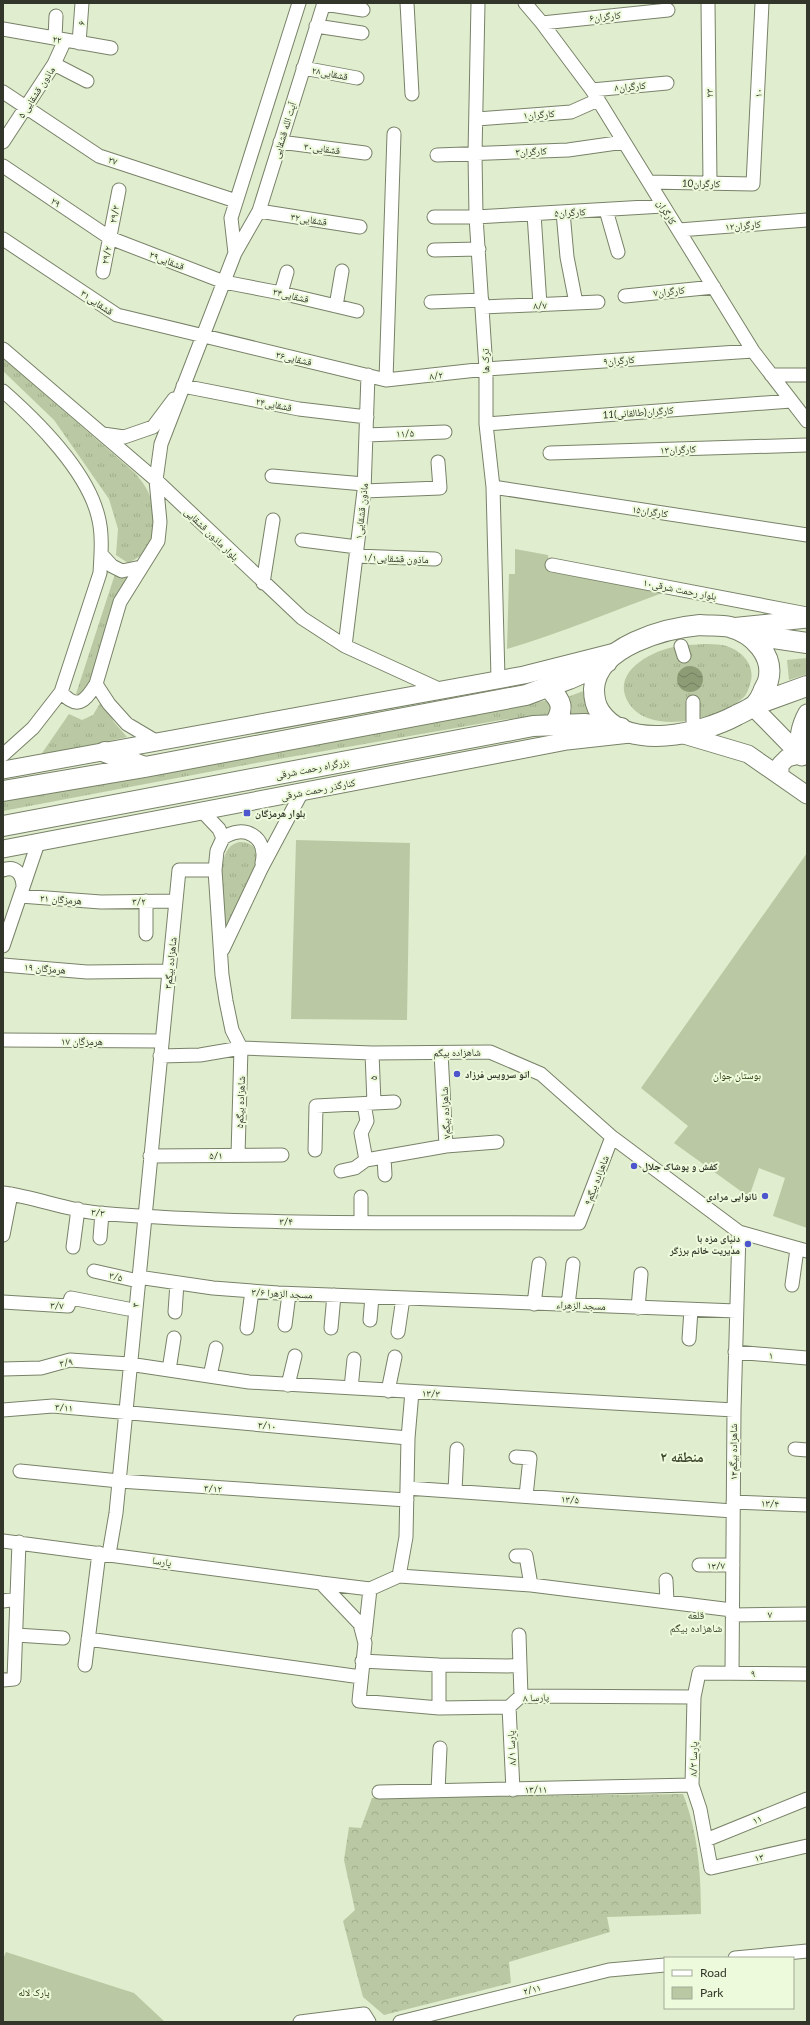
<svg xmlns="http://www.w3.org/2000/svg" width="810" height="2025" viewBox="0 0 810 2025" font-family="Lato,'Noto Naskh Arabic',sans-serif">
<defs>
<pattern id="grass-tufts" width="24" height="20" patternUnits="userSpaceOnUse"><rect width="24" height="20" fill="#bac9a3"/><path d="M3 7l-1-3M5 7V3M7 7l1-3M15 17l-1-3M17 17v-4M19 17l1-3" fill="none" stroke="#a0ad8c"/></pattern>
<pattern id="forest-crowns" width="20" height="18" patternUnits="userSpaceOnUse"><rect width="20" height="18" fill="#bac9a3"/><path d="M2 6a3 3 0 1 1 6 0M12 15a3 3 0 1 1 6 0" fill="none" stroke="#a0ad8c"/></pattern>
<pattern id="water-waves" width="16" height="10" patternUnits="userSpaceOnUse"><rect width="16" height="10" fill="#8d9c74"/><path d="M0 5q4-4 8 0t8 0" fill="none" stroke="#74805f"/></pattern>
</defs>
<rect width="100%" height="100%" fill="#e1edcf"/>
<path fill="url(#grass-tufts)" d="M3,358L135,473C140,479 146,486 149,494C161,519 156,552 128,563L116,555L118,529L109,499L54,420L3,371Z
M115,574L126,578L110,616L93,675L80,696L76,694Z
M704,644C710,644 716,644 722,645C740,648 757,665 750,684C749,688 747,694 744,697C720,719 652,736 630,705C607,673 653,649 680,646C688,644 696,645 704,644Z
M807,658V674L789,680L787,660Z
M586,690L589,714L570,715L572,708L565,698Z
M102,700L114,722L127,737L40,756L69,714L82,720L93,715Z
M549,700L553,704L552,714L501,720L256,763L3,811V798Z
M239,842C246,842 254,844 257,852C261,867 233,916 225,932C223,911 215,865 229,848C231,845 236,843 239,842Z"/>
<path fill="url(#forest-crowns)" d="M683,1794C698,1832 701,1873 701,1914L607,1917L610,1932L509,1962L511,1983L384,2015L363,1997L343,1921L355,1910L344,1860L349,1827L361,1828L372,1798Z"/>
<path fill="#bac9a3" d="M515,549L548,555L550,572L665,592C613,611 561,633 507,649L509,574H515Z
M296,840L410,843L407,1020L291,1019Z
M807,853V1228L773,1216L785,1178L759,1168L749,1197L674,1143L688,1126L641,1088Z
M6,1952L134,1993L165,2022H3V1959Z"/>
<path fill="url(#water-waves)" d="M677 679a13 13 0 1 1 26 0a13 13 0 1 1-26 0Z"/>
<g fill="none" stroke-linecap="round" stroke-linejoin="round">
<g stroke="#788268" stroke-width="15">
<path id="minor" d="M407,3L412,94
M478,3L475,154L476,217L486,369V424L493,487L498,678
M525,3L542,23L592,90L753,351L807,421
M708,3L710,183
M324,4L363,10
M542,23L668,10
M316,26L362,33
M3,29L111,48
M55,38L56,16
M79,43L82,3
M54,64L87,81
M303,68L357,78
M592,90L667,83
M3,92L99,156L236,201
M477,119L571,112L598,100
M3,142L54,64L65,40
M280,142L365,153
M437,155L568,150L624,142
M3,166L110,238L224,282L281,293L357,311
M649,182L753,184L762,3
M606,210L618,252
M259,211L360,227
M563,212L567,257L576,303
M534,214L540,305
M434,217H476L663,206
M679,230L807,220
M3,239L117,315L386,380L486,369L753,351
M434,250L479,249
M235,253L231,218L299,3
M103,272L119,190
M281,293L287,272
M625,296L714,287
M431,302L482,300
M336,306L342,271
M483,307L598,302
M3,349L156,480L302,618L345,646L441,690
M771,375H807
M386,380L394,134
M183,386L299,409L367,417
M3,391C37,421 87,471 98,516C103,534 101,555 100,573L61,692L33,728L3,755
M486,424L791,401
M103,434L124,437L153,427L174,399
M366,435L445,432
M550,453L807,445
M272,476L364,484
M493,487L807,535
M364,491L440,488L438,462
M302,540L357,547
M101,554L112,566L122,571L141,567
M356,556L435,559
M552,565L807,614
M263,583L273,520
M345,646L364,491L368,375
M681,646L684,656
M61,692C77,710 85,702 96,684
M693,721V702
M159,743L127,724L109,704L96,684L120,602L158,541L160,522L156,480L161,444L235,253L259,211L324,3
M202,811L219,829L223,838L217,851L215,870L222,975L226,1001L232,1030L241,1048L238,1155
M223,838C244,823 268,837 262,863
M3,870C16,865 23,875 23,887
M20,896L101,902L176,901
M146,934V901
M3,946L38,843
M223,949L261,869L302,792
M3,965L87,972L169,971
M3,1040L161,1041
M372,1053L374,1103
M441,1053L446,1146L497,1142
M160,1056L200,1055L241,1048L372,1053L490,1052L541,1074L612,1137L739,1232L807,1251
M364,1104L367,1121L361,1133L366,1160L446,1146
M315,1150L316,1106L394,1102
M150,1156L282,1155
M384,1157L385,1175
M341,1171L355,1168L366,1160
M3,1193C35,1197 66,1210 98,1213C258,1226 419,1222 579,1223L612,1137
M361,1221V1197
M3,1235L11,1194
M100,1238L102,1213
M73,1247L78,1209
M94,1271L138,1281
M138,1277L213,1288L278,1293L736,1311
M792,1285L797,1249
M3,1302L68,1306L71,1298L128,1309
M534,1304L539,1264
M568,1305L573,1264
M638,1308L641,1274
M175,1312L177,1283
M370,1320L372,1297
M285,1325L289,1294
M247,1328L252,1291
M331,1328L334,1295
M398,1332L403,1298
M689,1339L691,1310
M735,1352L807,1358
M3,1369L41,1368L70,1360L129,1364L249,1382L734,1410
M169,1370L174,1338
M210,1376L216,1348
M288,1385L295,1356
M351,1388L354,1359
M388,1391L395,1357
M3,1410L53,1406L408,1438
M795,1449L807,1450
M516,1457L530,1458L526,1496
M20,1471L119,1481L407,1500
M407,1488L733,1511
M455,1491L457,1449
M733,1502L807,1505
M3,1541L321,1583L360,1624L365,1643L359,1701L439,1708L509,1707L521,1696L694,1697
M109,1554L116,1513L179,870H215
M516,1556H526L531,1585
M699,1565H733
M399,1576L406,1537L408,1438L412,1392
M666,1580L667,1602
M321,1583L370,1589L399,1576L531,1585L732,1610
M3,1601L17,1599
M732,1615L807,1614
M16,1635L63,1638
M365,1635L370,1589
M519,1635L521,1696
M88,1639L361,1677
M362,1661L439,1665L519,1666
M85,1665L99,1553
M439,1665V1708
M732,1673L734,1410L739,1232
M807,1674L699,1673L694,1697L692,1785L700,1809L711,1868L807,1846
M3,1680L14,1679L19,1542
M509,1707L513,1790
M438,1791L440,1748
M379,1792L692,1785
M706,1840L807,1799
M735,1958L807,1951
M300,2022L364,2014L369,2022
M400,2022L609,1970L665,1965"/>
</g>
<g stroke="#788268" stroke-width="19">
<path id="major" d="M730,627L807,619
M753,707L802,757
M684,735L748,754L807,795
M3,770L524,675L615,652
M780,776V765L787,758L799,755C798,739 799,727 807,713
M3,849L567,741L630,734"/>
</g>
<g stroke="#788268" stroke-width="22">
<path id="highway" d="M700,625C710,626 721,625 730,627C753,633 775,656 768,681C767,685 764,688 763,692C761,697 759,701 755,705C750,709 743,712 737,715C702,734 627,752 600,712C595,705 594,697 594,689C596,646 666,628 700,625Z
M746,634L807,643
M548,687C562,701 565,708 554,725
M757,704L807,686
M105,752L145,767
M3,791L145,767L526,695L569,679L607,662
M3,826L533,726L584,724L621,728"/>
</g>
<use href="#minor" stroke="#fff" stroke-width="13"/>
<use href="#major" stroke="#fff" stroke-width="17"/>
<use href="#highway" stroke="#fff" stroke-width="20"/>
</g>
<g fill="#4d56cc" stroke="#eefadc" stroke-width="1.5">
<rect x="243" y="809" width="8" height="8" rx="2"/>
<circle cx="457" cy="1074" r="4"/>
<circle cx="634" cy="1166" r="4"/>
<circle cx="765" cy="1196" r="4"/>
<circle cx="748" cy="1244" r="4"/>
</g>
<g text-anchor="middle" stroke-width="4" stroke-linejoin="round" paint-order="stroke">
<g font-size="10" fill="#31352a" stroke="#eefadc">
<text transform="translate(605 16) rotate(-6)" y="4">۶کارگران</text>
<text transform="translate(81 23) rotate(-85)" y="4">۶</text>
<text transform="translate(57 39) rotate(10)" y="4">۲۲</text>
<text transform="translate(330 73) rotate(11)" y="4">قشقایی۲۸</text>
<text transform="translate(630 86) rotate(-5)" y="4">کارگران۸</text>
<text transform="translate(36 92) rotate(-57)" y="4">ماذون قشقایی ۵</text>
<text transform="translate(709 93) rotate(-91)" y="4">۲۳</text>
<text transform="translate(758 93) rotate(-87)" y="4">۱۰</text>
<text transform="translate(539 114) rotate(-4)" y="4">۱کارگران</text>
<text transform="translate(284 130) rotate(-73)" y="4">آیت الله قشقایی</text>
<text transform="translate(322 148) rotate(7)" y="4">قشقایی۳۰</text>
<text transform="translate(531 151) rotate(-2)" y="4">کارگران۳</text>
<text transform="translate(113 160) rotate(18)" y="4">۲۷</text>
<text transform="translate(701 183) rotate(1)" y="4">10کارگران</text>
<text transform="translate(56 202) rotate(34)" y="4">۲۹</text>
<text transform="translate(570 212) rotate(-3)" y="4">کارگران۵</text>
<text transform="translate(667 212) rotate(58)" y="4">کارگران</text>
<text transform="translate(114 214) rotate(-79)" y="4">۲۹/۳</text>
<text transform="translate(309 219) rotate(9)" y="4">قشقایی۳۲</text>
<text transform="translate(743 225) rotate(-5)" y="4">۱۲کارگران</text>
<text transform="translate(106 255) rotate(-79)" y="4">۲۹/۲</text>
<text transform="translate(167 260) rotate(21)" y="4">قشقایی۲۹</text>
<text transform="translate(669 291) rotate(-6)" y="4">کارگران۷</text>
<text transform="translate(291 295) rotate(13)" y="4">قشقایی۳۴</text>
<text transform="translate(97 302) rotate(34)" y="4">۳۱قشقایی</text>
<text transform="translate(540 305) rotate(-2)" y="4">۸/۷</text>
<text transform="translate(294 358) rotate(13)" y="4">قشقایی۳۶</text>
<text transform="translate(619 360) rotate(-4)" y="4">کارگران۹</text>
<text transform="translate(485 361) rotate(-92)" y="4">ترک ها</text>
<text transform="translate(436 375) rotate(-6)" y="4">۸/۲</text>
<text transform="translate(274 404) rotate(11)" y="4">قشقایی۲۴</text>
<text transform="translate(638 412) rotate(-4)" y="4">11کارگران(طالقانی)</text>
<text transform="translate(405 433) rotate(-2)" y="4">۱۱/۵</text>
<text transform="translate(678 449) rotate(-2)" y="4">کارگران۱۳</text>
<text transform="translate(361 511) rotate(-84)" y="4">ماذون قشقایی۱</text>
<text transform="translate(650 511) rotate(8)" y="4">۱۵کارگران</text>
<text transform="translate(212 534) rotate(44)" y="4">بلوار ماذون قشقایی</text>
<text transform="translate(396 558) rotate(2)" y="4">ماذون قشقایی۱/۱</text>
<text transform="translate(680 589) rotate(11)" y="4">۱۰بلوار رحمت شرقی</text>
<text transform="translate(312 768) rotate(-11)" y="4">بزرگراه رحمت شرقی</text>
<text transform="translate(318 789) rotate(-11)" y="4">کنارگذر رحمت شرقی</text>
<text transform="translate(61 899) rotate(4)" y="4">هرمزگان ۲۱</text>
<text transform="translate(139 901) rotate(-1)" y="4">۳/۲</text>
<text transform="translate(170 963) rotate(-84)" y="4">۳شاهزاده بیگم</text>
<text transform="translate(45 968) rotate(5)" y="4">هرمزگان ۱۹</text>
<text x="82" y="1045">هرمزگان ۱۷</text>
<text transform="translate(457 1052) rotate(-1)" y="4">شاهزاده بیگم</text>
<text transform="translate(373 1078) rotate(-93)" y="4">۵</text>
<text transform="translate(240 1102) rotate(-88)" y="4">شاهزاده بیگم۵</text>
<text transform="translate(445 1113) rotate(-93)" y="4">شاهزاده بیگم۷</text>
<text x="216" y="1159">۵/۱</text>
<text transform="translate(596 1180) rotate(-69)" y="4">شاهزاده بیگم۹</text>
<text transform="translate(98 1212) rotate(7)" y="4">۳/۳</text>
<text transform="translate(286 1221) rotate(1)" y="4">۳/۴</text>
<text transform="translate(116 1276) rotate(13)" y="4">۳/۵</text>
<text transform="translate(282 1293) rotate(3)" y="4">مسجد الزهرا ۳/۶</text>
<text transform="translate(57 1305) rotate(3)" y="4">۳/۷</text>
<text transform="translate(135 1305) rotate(-85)" y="4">۳</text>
<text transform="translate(581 1305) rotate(2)" y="4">مسجد الزهراء</text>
<text transform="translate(771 1355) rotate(5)" y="4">۱</text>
<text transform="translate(66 1362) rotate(-9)" y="4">۳/۹</text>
<text transform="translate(431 1393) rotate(3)" y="4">۱۳/۳</text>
<text transform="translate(64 1407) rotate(4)" y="4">۳/۱۱</text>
<text transform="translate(267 1425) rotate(5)" y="4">۳/۱۰</text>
<text transform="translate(733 1452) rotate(-90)" y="4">شاهزاده بیگم۱۳</text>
<text transform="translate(213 1488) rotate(4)" y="4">۳/۱۲</text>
<text transform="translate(570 1499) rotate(4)" y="4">۱۳/۵</text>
<text transform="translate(770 1503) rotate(3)" y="4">۱۳/۴</text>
<text transform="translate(162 1561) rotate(8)" y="4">پارسا</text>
<text x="716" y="1569">۱۳/۷</text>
<text transform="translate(770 1614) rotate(-1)" y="4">۷</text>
<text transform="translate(753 1673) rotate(1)" y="4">۹</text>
<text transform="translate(536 1697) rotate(-3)" y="4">۸ پارسا</text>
<text transform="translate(511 1748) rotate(-93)" y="4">۸/۱ پارسا</text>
<text transform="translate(693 1759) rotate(-89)" y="4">۸/۳ پارسا</text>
<text transform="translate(536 1789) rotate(-1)" y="4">۱۳/۱۱</text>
<text transform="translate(757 1819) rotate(-22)" y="4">۱۱</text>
<text transform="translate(759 1857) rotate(-13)" y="4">۱۳</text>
<text transform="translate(532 1989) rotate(-14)" y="4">۲/۱۱</text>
</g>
<g font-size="10" font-weight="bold" fill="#31352a" stroke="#eefadc" text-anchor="start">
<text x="255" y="817">بلوار هرمزگان</text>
<text x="465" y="1078">اتو سرویس فرزاد</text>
<text x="642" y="1170">کفش و پوشاک جلال</text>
<text x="757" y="1200" text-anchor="end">نانوایی مرادی</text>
<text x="740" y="1242" text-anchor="end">دنیای مزه با<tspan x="740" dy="12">مدیریت خانم برزگر</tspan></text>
</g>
<g font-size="10" fill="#243202" stroke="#eefadc">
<text x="737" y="1079">بوستان جوان</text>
<text x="34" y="1996">پارک لاله</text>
</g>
<g font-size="11" fill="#3e482f" stroke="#eefadc">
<text x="696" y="1619">قلعه<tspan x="696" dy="13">شاهزاده بیگم</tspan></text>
</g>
<g font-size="14" font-weight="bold" fill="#3e482f" stroke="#eefadc">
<text x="682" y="1462">منطقه ۲</text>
</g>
</g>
<rect width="810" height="2025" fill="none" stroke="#31352a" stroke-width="8"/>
<rect x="664" y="1957" width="130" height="52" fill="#eefadc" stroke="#a2ab95"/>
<rect x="672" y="1970" width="20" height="6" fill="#ffffff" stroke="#a2ab95"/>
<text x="700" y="1977" font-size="12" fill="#31352a">Road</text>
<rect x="672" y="1987" width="20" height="12" fill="#bac9a3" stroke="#a2ab95"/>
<text x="700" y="1997" font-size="12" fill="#31352a">Park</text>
</svg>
